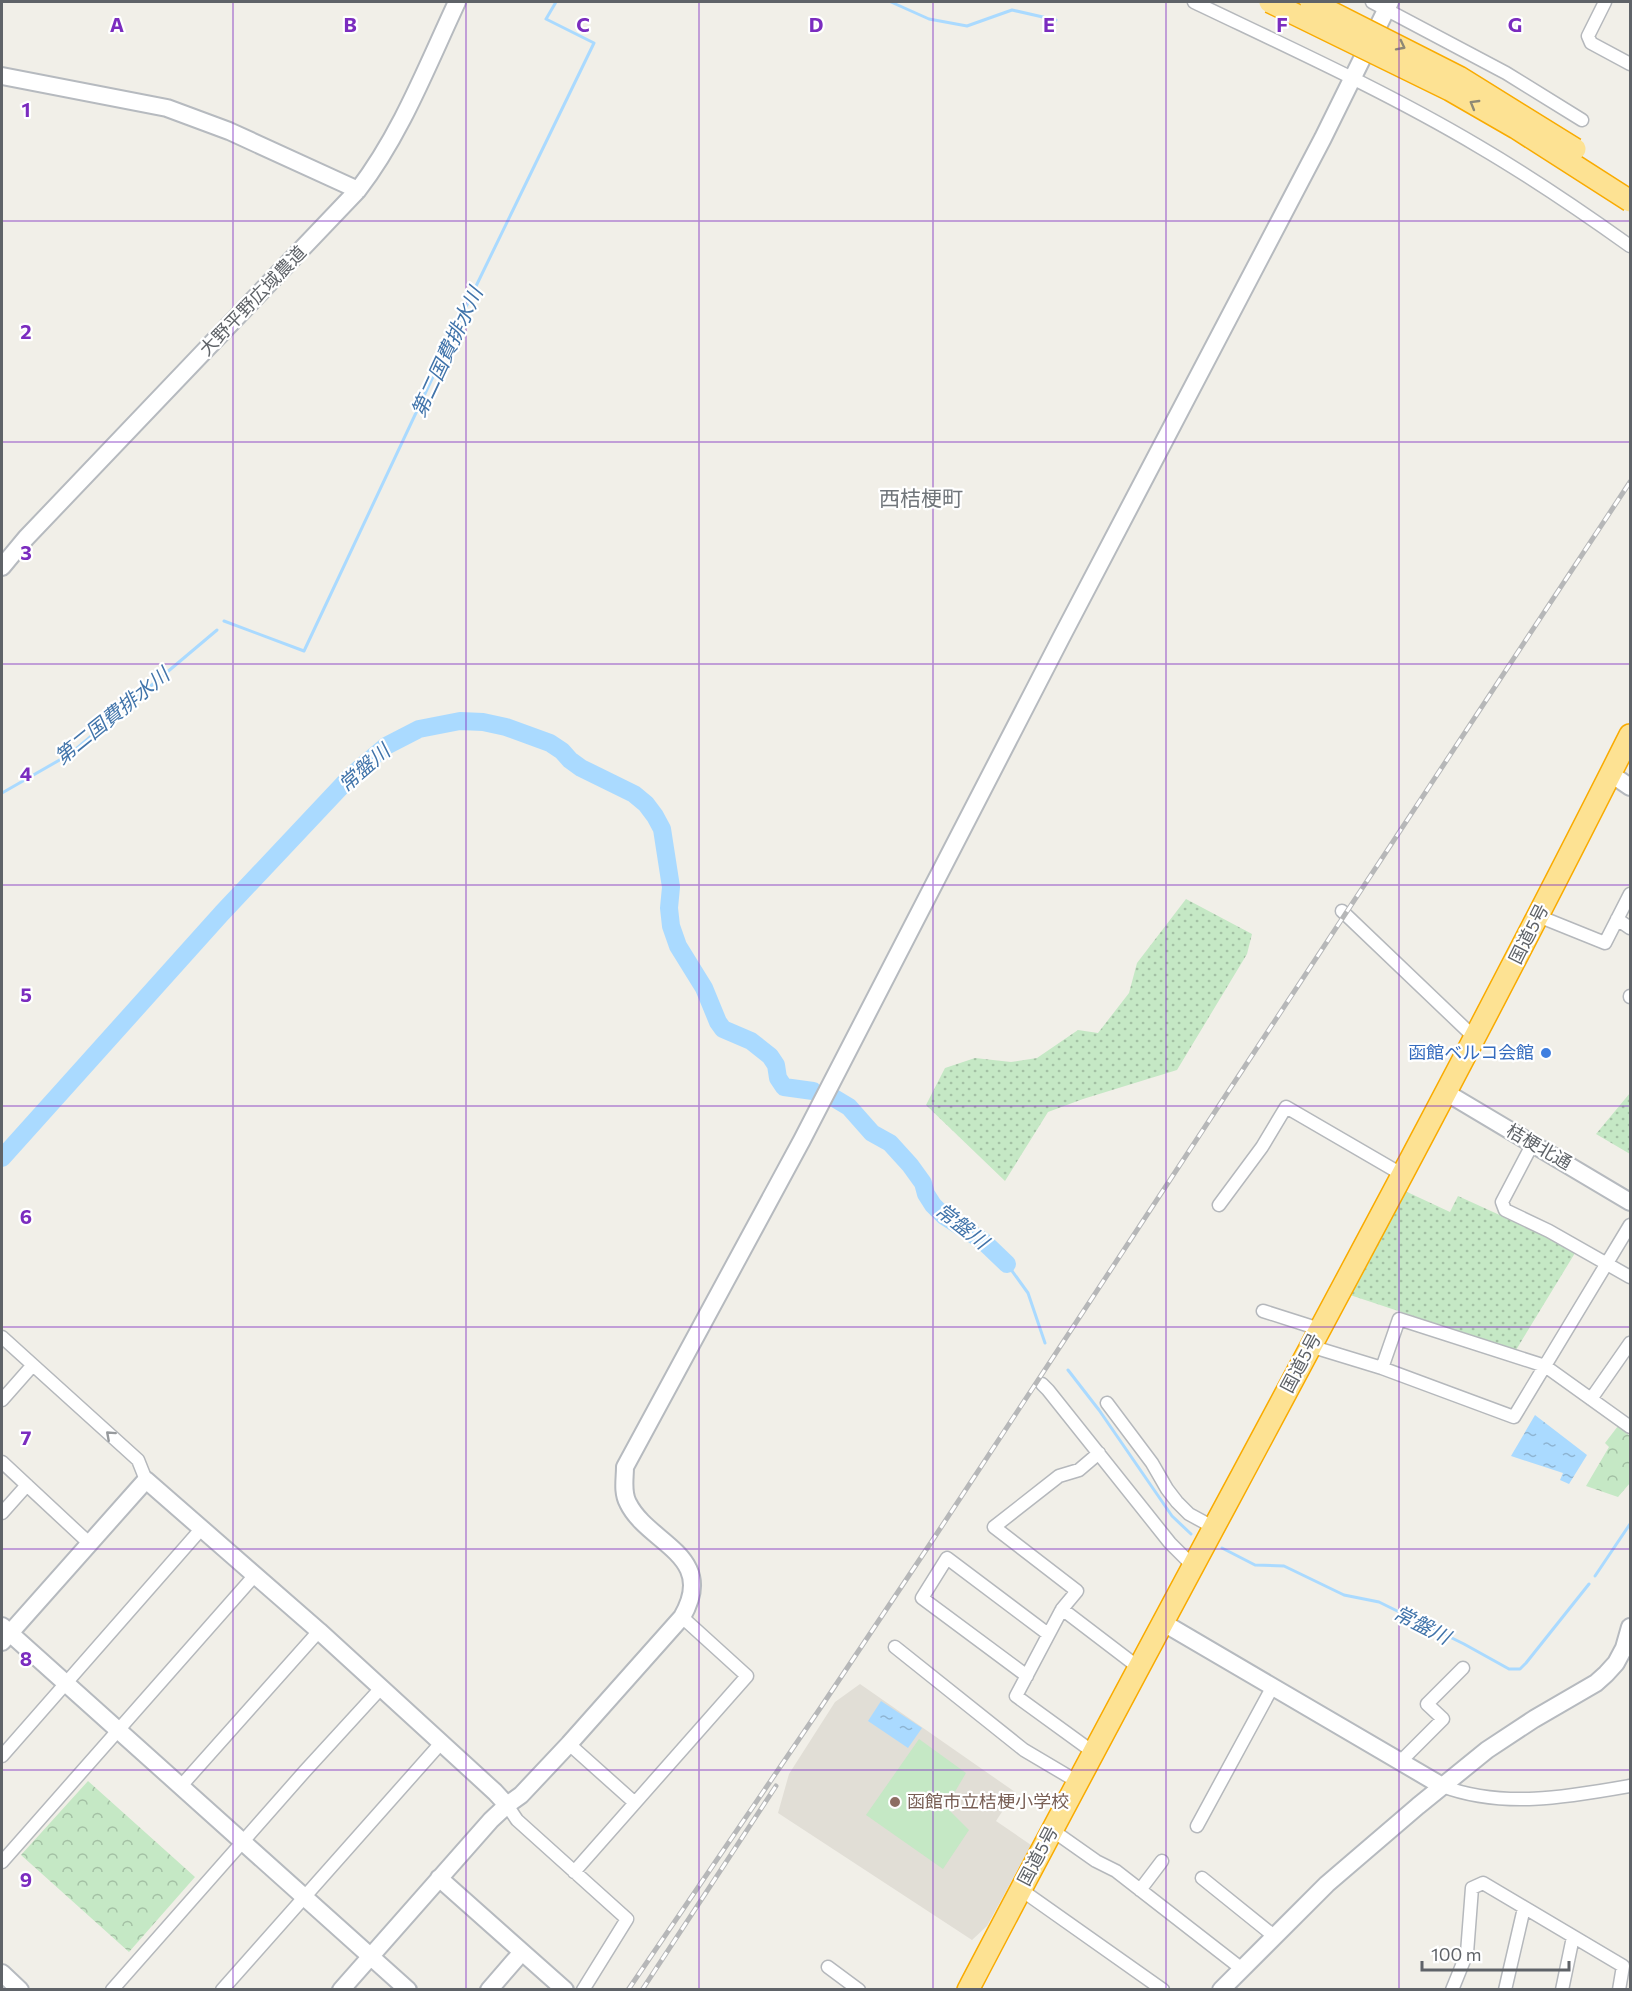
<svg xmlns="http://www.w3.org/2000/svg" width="1632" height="1991" viewBox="0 0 1632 1991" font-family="Commissioner,'Noto Sans JP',sans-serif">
<defs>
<pattern id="grass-dots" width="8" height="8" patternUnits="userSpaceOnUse" patternTransform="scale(1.5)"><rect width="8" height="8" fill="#c5e8c5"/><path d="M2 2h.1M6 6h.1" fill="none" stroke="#a3c0a4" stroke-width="1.8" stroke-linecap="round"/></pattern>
<pattern id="park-crowns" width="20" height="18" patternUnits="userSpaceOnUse" patternTransform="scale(1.5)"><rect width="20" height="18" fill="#c5e8c5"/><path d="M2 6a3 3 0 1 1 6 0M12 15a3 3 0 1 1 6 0" fill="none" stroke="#a3c0a4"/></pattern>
<pattern id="water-ripples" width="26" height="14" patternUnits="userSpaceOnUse" patternTransform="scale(1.5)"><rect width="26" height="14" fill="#aadaff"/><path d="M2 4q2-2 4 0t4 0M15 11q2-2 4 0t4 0" fill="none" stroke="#8eb4d2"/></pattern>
</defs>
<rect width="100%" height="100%" fill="#f1efe8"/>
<path fill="#e1ded6" d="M860,1684L1015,1792L996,1821L1031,1845L987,1926L972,1940L778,1813L789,1774L835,1702Z"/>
<path fill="url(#grass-dots)" d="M1186,899L1252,934L1247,954L1177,1070L1083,1099L1048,1112L1005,1181L926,1105L945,1068L975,1058L1011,1062L1037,1058L1078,1030L1098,1033L1129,993L1137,963Z
M1630,1093V1154L1596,1134Z
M1405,1191L1450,1212L1458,1196L1546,1236L1575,1253L1516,1350L1350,1295Z"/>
<path fill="url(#park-crowns)" d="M1618,1426L1630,1436V1483L1618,1497L1586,1486L1609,1447L1605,1443Z
M88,1781L195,1877L129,1952L21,1855Z"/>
<path fill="#c5e8c5" d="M919,1739L966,1773L946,1807L969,1830L943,1869L866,1815Z"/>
<path fill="url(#water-ripples)" d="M1535,1415L1587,1455L1569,1484L1560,1480L1563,1473L1511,1456Z
M881,1701L922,1728L908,1748L868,1721Z"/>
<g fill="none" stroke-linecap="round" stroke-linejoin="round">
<path stroke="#aadaff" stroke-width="3" d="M891,2L929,19L967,26L1012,10L1056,20
M224,621L304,651L462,315L594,43L546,19L556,2
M2,793L70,754L217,630
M1007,1264L1028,1293L1045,1343
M1068,1370L1099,1410L1172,1516L1191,1534
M1222,1548L1255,1565L1284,1566L1344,1595L1379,1602L1464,1644L1509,1669H1520L1526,1663L1589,1584
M1595,1576L1630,1524"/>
<path stroke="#aadaff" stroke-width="18" d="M834,1098L849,1107L872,1133L890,1143L910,1165L923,1183L926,1194L933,1205L944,1216L983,1241L1007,1264
M2,1158L222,913L352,775L386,746L419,729L460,721L483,722L506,727L550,743L562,751L570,760L581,768L634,794L646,804L655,816L662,829L671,887L669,908L671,926L678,946L704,988L718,1022L723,1029L751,1041L770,1056L776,1065L778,1078L784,1087L813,1091"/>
<g stroke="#b5b8bc" stroke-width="15">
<path id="street" d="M1194,2C1290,48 1387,92 1478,146C1531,177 1581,211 1630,246
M1372,2L1506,73L1582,120
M1605,2L1588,36L1591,43L1630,64
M1342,911L1475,1038
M1538,916L1605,943L1630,894
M1617,919L1630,928
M1630,996V997
M1533,1143L1502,1202L1505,1210L1549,1231L1630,1277
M1219,1205L1262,1147L1286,1107L1403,1175
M1263,1311L1310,1326L1318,1331
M2,1337L138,1460L146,1480
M1310,1346L1382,1368L1514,1417L1630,1225
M1382,1368L1399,1319L1545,1366L1630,1427
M1042,1384L1048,1390L1170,1543L1193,1566
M1591,1399L1630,1343
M2,1400L32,1366
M1107,1403L1152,1463L1167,1489L1177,1502L1189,1514L1213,1527
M2,1462L89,1543
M2,1513L27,1485
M1062,1609L1138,1667
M895,1647L1024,1750L1078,1782
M1027,1676L922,1598L947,1558L1048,1634
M569,1744L635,1803
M1093,1752L1016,1696L1062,1609L1077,1591L994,1527L1059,1476L1079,1470L1099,1453
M2,1756L202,1528
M1401,1761L1443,1719L1427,1704L1463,1668
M181,1786L319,1631
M1442,1786C1503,1809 1568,1797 1630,1786
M507,1805L517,1820L627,1919L583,1990
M1197,1826L1273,1686
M1052,1830L1096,1861L1116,1871L1242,1969
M2,1862L255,1575
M574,1872L747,1676L682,1617
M1202,1878L1274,1936
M1020,1889L1163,1990
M1140,1890L1162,1861
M828,1967L859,1990
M112,1990L305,1771L381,1688
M222,1990L441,1743
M1452,1990L1467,1953L1472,1888L1483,1883L1623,1966L1619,1990
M1505,1990L1524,1908
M1562,1990L1573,1937"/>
</g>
<g stroke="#b6babf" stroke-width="20">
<path id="secondary" d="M2,76L167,108L229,131L358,190
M2,567L26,538L358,190C401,134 427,66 457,2
M1611,774L1630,787
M1447,1093L1630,1202
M1162,1622L1442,1786
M2,1626L408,1990
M2,1642L146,1480L319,1631L495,1792L507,1805
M439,1878L565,1990
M2,1973L20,1990
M341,1990L491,1820L507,1805L521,1795L569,1744L682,1617C718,1555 648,1544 628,1503C622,1492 625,1479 625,1467L802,1140L1061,638L1323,138L1390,2
M489,1990L522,1952
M1221,1990L1327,1884L1418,1806L1487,1750L1534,1719L1596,1683L1606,1674L1616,1663L1624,1648L1630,1627"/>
</g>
<g stroke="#f9ab00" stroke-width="24">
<path id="highway" d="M968,1990C1187,1571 1418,1157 1630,735"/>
</g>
<use href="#street" stroke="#fff" stroke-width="12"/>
<use href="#secondary" stroke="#fff" stroke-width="16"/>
<use href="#highway" stroke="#fde293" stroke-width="21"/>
<g stroke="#b6b7b8" stroke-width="5">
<path id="rail" d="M628,1990L821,1707L932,1541L1630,482
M642,1990L776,1786"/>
</g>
<use href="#rail" stroke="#fff" stroke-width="3" stroke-dasharray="9" stroke-linecap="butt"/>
<g stroke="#f9ab00" stroke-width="24" stroke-linecap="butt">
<path id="highway-bridge" d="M1270,2L1450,90L1516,128L1630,201
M1311,2L1459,77L1575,149"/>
</g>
<use href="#highway-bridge" stroke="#fde293" stroke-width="21"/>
</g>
<defs><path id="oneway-chevron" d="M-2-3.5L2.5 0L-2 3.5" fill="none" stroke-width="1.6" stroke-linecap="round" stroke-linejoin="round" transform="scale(1.5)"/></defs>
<g stroke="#8e8975">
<use href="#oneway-chevron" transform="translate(1401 46) rotate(27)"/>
<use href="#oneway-chevron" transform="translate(1474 104) rotate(-150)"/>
</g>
<use stroke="#979a9d" href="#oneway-chevron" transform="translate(110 1435) rotate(-138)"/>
<path fill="none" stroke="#7b2cbf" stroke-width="1.5" stroke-opacity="0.55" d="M233,2V1990M466,2V1990M699,2V1990M933,2V1990M1166,2V1990M1399,2V1990M2,221H1630M2,442H1630M2,664H1630M2,885H1630M2,1106H1630M2,1327H1630M2,1549H1630M2,1770H1630"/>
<circle fill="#3f7fe0" stroke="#fff" stroke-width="2" cx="1546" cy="1053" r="6"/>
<circle fill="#8d6e63" stroke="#fff" stroke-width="2" cx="895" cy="1802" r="6"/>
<g text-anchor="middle" stroke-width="4.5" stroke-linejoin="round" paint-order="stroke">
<g font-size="18" fill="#5f6368" stroke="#fff">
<text transform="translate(253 301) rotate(-46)" y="6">大野平野広域農道</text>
<text transform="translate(1529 934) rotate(-63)" y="6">国道5号</text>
<text transform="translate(1539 1147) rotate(30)" y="6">桔梗北通</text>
<text transform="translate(1301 1363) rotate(-62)" y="6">国道5号</text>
<text transform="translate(1038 1856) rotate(-62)" y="6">国道5号</text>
</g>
<g font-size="18" fill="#366cbe" stroke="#fff" text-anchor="end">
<text x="1534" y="1059">函館ベルコ会館</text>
</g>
<g font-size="18" fill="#785e54" stroke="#fff" text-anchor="start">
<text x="907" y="1808">函館市立桔梗小学校</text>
</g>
<g font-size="20" font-style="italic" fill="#4174aa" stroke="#fff">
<text transform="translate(447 352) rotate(-65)" y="7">第二国費排水川</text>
<text transform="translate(112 716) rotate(-39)" y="7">第二国費排水川</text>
<text transform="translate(364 768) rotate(-41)" y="7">常盤川</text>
<text transform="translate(962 1226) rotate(38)" y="7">常盤川</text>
<text transform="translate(1422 1625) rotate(27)" y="7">常盤川</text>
</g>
<g font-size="21" fill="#70757a" stroke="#fff">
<text x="921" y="506">西桔梗町</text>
</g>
</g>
<g font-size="20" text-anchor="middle" font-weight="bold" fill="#7b2cbf" stroke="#fff" stroke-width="4.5" stroke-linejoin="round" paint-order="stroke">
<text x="117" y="32">A</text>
<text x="350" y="32">B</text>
<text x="583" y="32">C</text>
<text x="816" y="32">D</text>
<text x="1049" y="32">E</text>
<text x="1282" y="32">F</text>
<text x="1515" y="32">G</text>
<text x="26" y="117">1</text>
<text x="26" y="339">2</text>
<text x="26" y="560">3</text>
<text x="26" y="781">4</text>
<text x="26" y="1002">5</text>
<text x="26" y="1224">6</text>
<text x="26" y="1445">7</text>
<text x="26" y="1666">8</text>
<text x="26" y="1887">9</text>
</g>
<rect width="1632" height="1991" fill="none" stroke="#5f6368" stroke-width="6"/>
<path d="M1422 1961v9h147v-9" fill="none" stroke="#5f6368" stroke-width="3"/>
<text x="1431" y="1961" font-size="18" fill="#5f6368" stroke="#ffffff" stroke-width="4.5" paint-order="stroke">100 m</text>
</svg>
